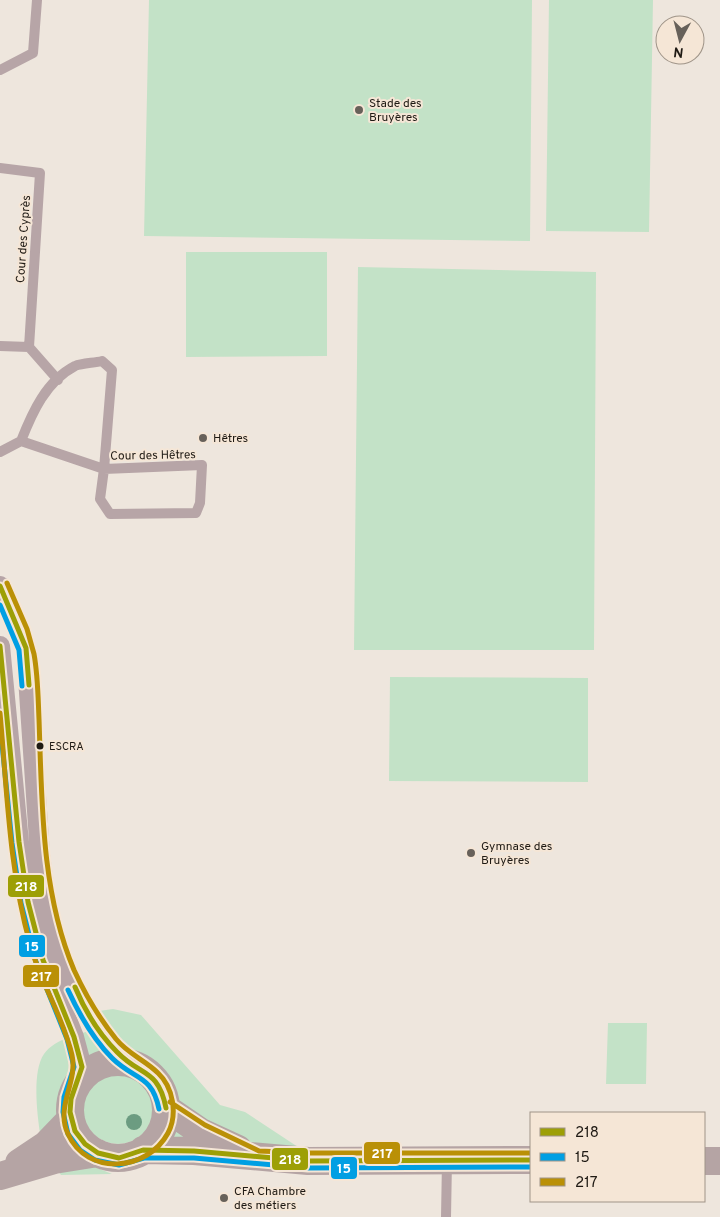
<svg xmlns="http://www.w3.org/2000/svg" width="720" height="1217" viewBox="0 0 720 1217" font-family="Overpass,sans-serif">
<rect width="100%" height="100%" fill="#eee6dd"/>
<path fill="#c3e2c7" d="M149,0H532L530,241L144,236Z
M549,0H653L649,232L546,231Z
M186,252H327V356L186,357Z
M358,267L596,272L594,650H354Z
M390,677L588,678V782L389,781Z
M113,1009L141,1015L220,1105L245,1112L298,1147L156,1138C188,1085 122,1034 82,1079C75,1086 70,1097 70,1107C71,1130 86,1147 95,1167L112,1174L61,1175C53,1165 42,1146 40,1133C37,1113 32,1071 44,1054C55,1038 82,1034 99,1028V1011Z
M608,1023H647L646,1084H606Z
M83 1109a35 35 0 1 1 70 0a35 35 0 1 1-70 0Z"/>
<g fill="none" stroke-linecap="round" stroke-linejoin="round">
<path stroke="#b7a5a7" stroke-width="10" d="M0,70L33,53L37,0
M0,168L40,173L29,347L58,380
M0,346L29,347
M0,452L21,441C32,413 46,381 75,366C82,363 94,363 102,361L112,370L104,469L21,441
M202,465L200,503L196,513L110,514L100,499L104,469Z
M446,1217L447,1161"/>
<path stroke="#b7a5a7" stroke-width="20" d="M0,586L26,648L40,855L46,899L57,946L81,1003L121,1057L130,1064
M0,646L19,842L28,902L43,960L74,1037L82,1067L78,1083"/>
<path stroke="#b5a4a4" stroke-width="28" d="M70 1110a48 48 0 1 1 96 0a48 48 0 1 1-96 0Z
M166,1108L201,1132L238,1149
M143,1150L194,1151L308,1161L531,1160
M704,1161H720
M19,1163L46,1145L71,1119
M0,1176L54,1160L98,1153"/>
<g stroke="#f5e6d6" stroke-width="9">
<path id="bus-1" d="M0,586L26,648L29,685
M0,646L19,842L28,902L43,960L74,1037L82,1067L71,1099L70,1112L75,1131L85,1144L98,1153L119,1158L143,1150L194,1151L308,1161L531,1160
M75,987C85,1011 99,1034 117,1052C141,1077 158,1068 166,1108"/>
</g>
<g stroke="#f5e6d6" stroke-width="9">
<path id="bus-2" d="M0,605L19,650L22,686
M0,724L12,843L21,903L36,962L67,1039L74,1067L64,1097L63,1112L68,1134L80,1150L95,1160L119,1165L144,1158H194L308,1168L531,1167
M68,990C79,1014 93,1039 112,1058C134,1080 152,1074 159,1109"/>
</g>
<g stroke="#f5e6d6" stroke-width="9">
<path id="bus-3" d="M0,713C7,790 9,869 30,944C40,982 63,1016 72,1055C78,1083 55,1106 68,1134C87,1176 147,1172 168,1133C178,1114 173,1087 158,1073C145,1060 128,1054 116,1039C99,1018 85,994 74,970C41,892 42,802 39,719C38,697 38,676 34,654L27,629L7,583
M170,1102L205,1125L259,1151L308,1153H531"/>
</g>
<use href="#bus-1" stroke="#9d9f06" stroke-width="5"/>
<use href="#bus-2" stroke="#009fe3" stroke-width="5"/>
<use href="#bus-3" stroke="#ba9006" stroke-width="5"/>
</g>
<circle fill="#6c9c81" cx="134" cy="1122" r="8"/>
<g fill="#67615a" stroke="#f5e6d6" stroke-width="2">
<circle cx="359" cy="110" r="5"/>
<circle cx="203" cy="438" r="5"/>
<circle cx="471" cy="853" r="5"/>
<circle cx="224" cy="1198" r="5"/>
</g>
<circle fill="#1f1a14" stroke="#f5e6d6" stroke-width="2" cx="40" cy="746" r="4.5"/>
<g text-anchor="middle" stroke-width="4" stroke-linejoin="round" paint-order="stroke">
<g font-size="11" fill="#1f1a14" stroke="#f5e6d6" text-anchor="start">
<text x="49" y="750">ESCRA</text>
</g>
<g font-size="12" fill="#1f1a14" stroke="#f5e6d6" text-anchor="start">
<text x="369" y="107">Stade des<tspan x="369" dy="14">Bruyères</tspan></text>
<text x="213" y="442">Hêtres</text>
<text x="481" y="850">Gymnase des<tspan x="481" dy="14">Bruyères</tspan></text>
<text x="234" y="1195">CFA Chambre<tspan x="234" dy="14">des métiers</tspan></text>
</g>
<g font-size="12" fill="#1f1a14" stroke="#f5e6d6">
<text transform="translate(23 239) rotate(-86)" y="4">Cour des Cyprès</text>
<text transform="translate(153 455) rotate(-1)" y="4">Cour des Hêtres</text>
</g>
</g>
<g stroke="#f5e6d6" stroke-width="2">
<rect x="7" y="874" width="38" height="24" rx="5" fill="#9d9f06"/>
<rect x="18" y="934" width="28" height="24" rx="5" fill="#009fe3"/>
<rect x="22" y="964" width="38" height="24" rx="5" fill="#ba9006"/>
<rect x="363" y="1141" width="38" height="24" rx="5" fill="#ba9006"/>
<rect x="271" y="1147" width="38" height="24" rx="5" fill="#9d9f06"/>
<rect x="330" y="1156" width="28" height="24" rx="5" fill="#009fe3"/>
</g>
<g font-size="14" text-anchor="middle" font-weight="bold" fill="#fff">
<text x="26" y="891">218</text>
<text x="32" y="951">15</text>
<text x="41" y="981">217</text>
<text x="382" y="1158">217</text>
<text x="290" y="1164">218</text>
<text x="344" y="1173">15</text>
</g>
<rect x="530" y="1112" width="175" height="90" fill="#f5e6d6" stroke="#9f9488"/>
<rect x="540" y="1128" width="25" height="8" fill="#9d9f06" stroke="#9f9488"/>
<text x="575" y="1137" font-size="15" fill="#1f1a14">218</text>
<rect x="540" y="1153" width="25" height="8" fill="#009fe3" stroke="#9f9488"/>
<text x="575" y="1162" font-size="15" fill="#1f1a14">15</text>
<rect x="540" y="1178" width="25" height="8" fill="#ba9006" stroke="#9f9488"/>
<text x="575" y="1187" font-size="15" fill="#1f1a14">217</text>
<g transform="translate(680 40) rotate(187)"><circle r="24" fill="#f5e6d6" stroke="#9f9488"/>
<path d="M0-4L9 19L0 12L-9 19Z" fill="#67615a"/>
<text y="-8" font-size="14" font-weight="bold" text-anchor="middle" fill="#1f1a14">N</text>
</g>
</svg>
